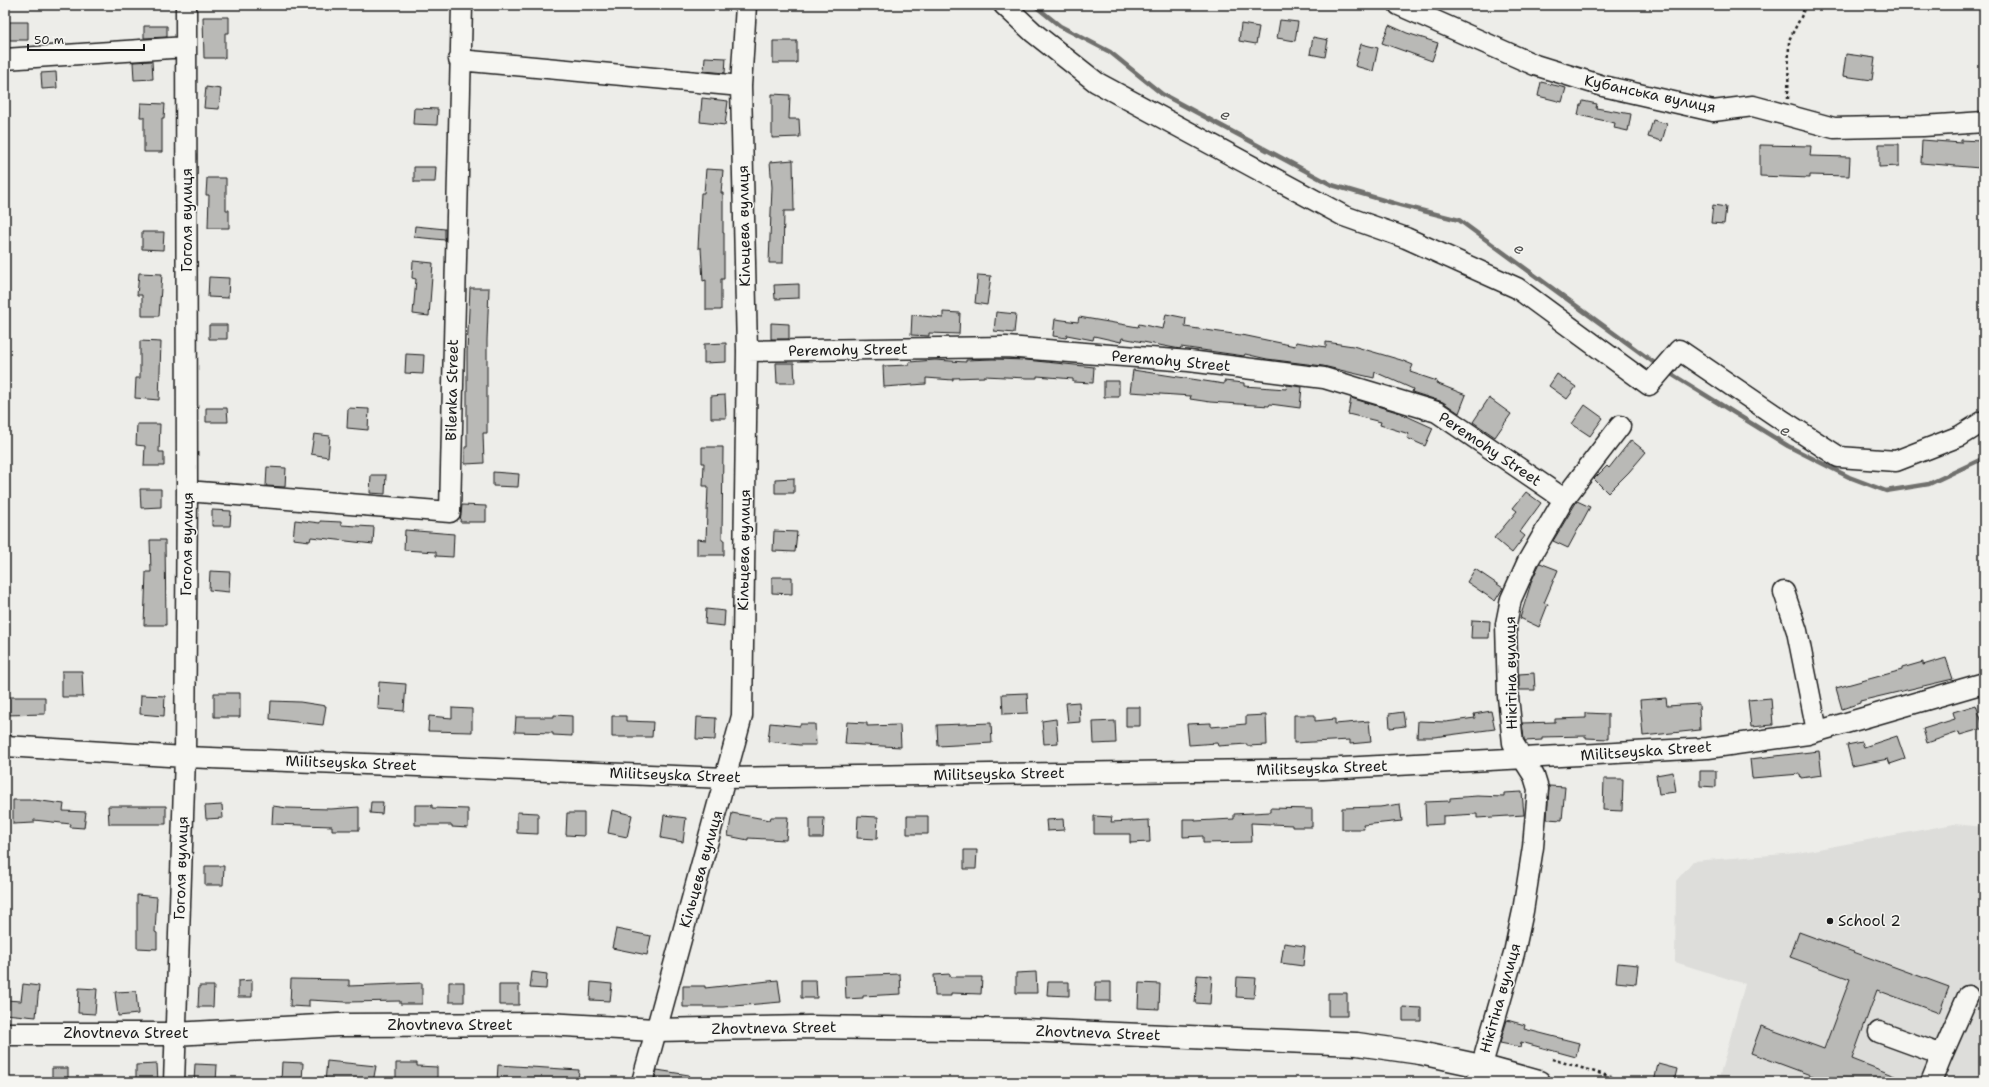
<svg xmlns="http://www.w3.org/2000/svg" width="1989" height="1087" viewBox="0 0 1989 1087" font-family="'Shantell Sans',sans-serif">
<rect width="100%" height="100%" fill="#edede9"/>
<filter id="ink" filterUnits="userSpaceOnUse"><feTurbulence type="fractalNoise" baseFrequency=".025" numOctaves="2"/><feDisplacementMap in="SourceGraphic" scale="8" xChannelSelector="R" yChannelSelector="G"/><feConvolveMatrix kernelMatrix="1 2 1 2 8 2 1 2 1" color-interpolation-filters="sRGB"/></filter>
<g filter="url(#ink)">
<path fill="#ddddda" d="M1954,824L1984,827V1082H1718L1745,984L1675,962L1676,881L1693,861L1797,853Z"/>
<g fill="none" stroke-linecap="round" stroke-linejoin="round">
<path stroke="#6f6f6d" stroke-width="4.5" d="M1034,5L1060,26L1110,52L1162,94L1332,185L1400,205L1459,220L1660,367
M1668,372L1788,446L1849,477L1886,491L1929,484L1984,458"/>
</g>
<path fill="#b9b9b6" stroke="#1c1c1c" d="M203,17H229V33H225V58H204Z
M1280,20L1298,22L1295,41L1277,38Z
M9,22H28V40H9Z
M1241,24L1259,27L1256,44L1239,41Z
M1389,25L1407,33L1438,43L1432,61L1382,43Z
M144,26H167V37L144,38Z
M1313,37L1328,40L1325,57L1310,54Z
M773,41H797V63H773Z
M1361,44L1378,48L1373,71L1355,66Z
M1846,54L1875,58L1872,80L1843,76Z
M705,57L726,58L725,73L704,71Z
M152,61L153,79L134,80L133,62Z
M56,72L57,88L42,89L41,73Z
M1541,82L1566,88L1562,102L1538,96Z
M206,87L221,89L219,109L204,108Z
M772,94L790,95L789,119H799L800,137L772,138Z
M702,98L728,101L725,125L700,122Z
M1583,101L1597,104L1596,108L1631,114L1628,131L1614,128L1615,123L1578,115L1580,105H1582Z
M141,103L165,104L164,118H162V152H144V117H140Z
M414,108L438,109L437,125L413,124Z
M1653,120L1667,124L1662,141L1648,137Z
M1922,140L1961,143V140L1981,141L1980,168L1921,163Z
M1879,144H1899V166L1879,167Z
M1760,145L1811,146L1810,156L1850,157L1849,176L1810,175V178L1760,176Z
M793,160L794,211H784L783,263H769L772,187L770,162Z
M414,167H436L435,182H414Z
M706,169L723,170L721,193H723V233H724V279H721V310H706V280L703,281L701,248H698L701,193H704Z
M207,178H226V210H229V228H208L209,195H206Z
M1713,205L1726,207L1724,224L1711,223Z
M415,226L445,229V240L414,237Z
M142,232H164L163,250L142,249Z
M413,261L433,263L429,316L413,314L416,279L412,278Z
M139,273L162,274L159,316H142V295H137Z
M978,275L991,276L987,305L975,303Z
M209,277L229,278L228,298L208,297Z
M799,284V298L775,299L774,285Z
M470,288H489L487,340V433H483L484,463L465,464V447H467V352Z
M943,312L960,313L959,334L929,333V336L911,335L912,315L943,318Z
M996,312L1016,314L1014,333L994,331Z
M1166,314L1186,318L1185,327L1247,336L1295,346L1296,342L1326,347V342L1353,346L1401,360L1413,365L1410,372L1437,381L1436,383L1466,395L1459,413L1443,402L1412,392L1413,389L1375,372L1374,378L1323,366L1267,359L1245,354L1244,356L1181,347L1180,349L1122,338L1121,342L1094,336L1093,340L1067,335L1066,338L1053,336L1055,319L1078,322L1079,317L1138,327L1139,324L1163,329Z
M771,323L789,324V339H771Z
M209,325H227V339H209Z
M140,341L161,342L159,400L135,398L136,378H140Z
M726,343V362L704,363V344Z
M406,354L424,355L423,374L405,373Z
M993,359L1026,360L1094,367L1093,383L1073,382V379L1037,376V378H1027L984,376V377L953,378V380L926,378V384L884,387L883,366L909,365V362L935,360L966,362V360Z
M776,363H794L795,383H777Z
M1133,370L1224,384V381L1244,383V386L1286,389L1287,385L1302,387L1300,408L1270,404L1269,406L1210,402L1190,399L1191,396L1130,392Z
M1557,374L1576,387L1567,399L1549,386Z
M1104,381H1119V397H1104Z
M725,395L726,418H711V396Z
M1351,398L1400,413L1433,428L1425,446L1407,438L1409,434L1380,425L1381,422L1348,414Z
M1489,398L1511,414L1495,437L1473,422Z
M1585,405L1603,418L1590,436L1572,424Z
M206,408H227L228,422H206Z
M348,408L369,409L368,430L347,428Z
M137,424H160L159,452H164V466H144L145,446L136,445Z
M314,434L330,436L328,457L311,454Z
M1631,440L1646,452L1629,472L1608,493L1594,479L1607,466L1609,468Z
M702,447H723L722,540H724V555H697V539L706,540L708,486H703L704,463H702Z
M267,467L286,468L285,487L266,486Z
M493,472L519,474L518,487L493,486Z
M371,475H386L385,494L370,493Z
M794,478V493H775V479Z
M140,489H161V507L141,508Z
M1526,492L1541,503L1520,532L1525,536L1512,553L1494,538L1517,511L1513,508Z
M1577,501L1590,507L1568,548L1553,541Z
M462,505L486,506V522H460Z
M212,510L231,511L230,526H212Z
M295,520L320,523V521L341,522V525L374,527L373,544L311,537L310,541L293,539Z
M405,530L454,534L453,557L436,556V552L404,550Z
M774,531L797,532L795,552L773,551Z
M150,540H165L166,625H144L146,572H151Z
M1540,563L1558,570L1544,603L1548,604L1539,627L1520,618L1532,580Z
M1475,569L1503,588L1495,601L1467,582Z
M210,571L230,572L229,592L209,590Z
M772,577H792V594L772,593Z
M706,609L725,611L724,626L705,624Z
M1472,620L1490,621L1489,638H1471Z
M1946,658L1953,679L1860,701V703L1842,709L1836,688L1902,670V668L1923,662V665Z
M62,671H82L83,697H62Z
M1534,673L1535,690H1519V674Z
M379,682L406,684L404,711L378,709Z
M214,693H240V717H214Z
M1027,693L1028,713L1003,714L1002,694Z
M141,695L165,696L164,716L140,714Z
M5,697H45V714L5,715Z
M1666,698L1667,706L1699,704L1700,730L1643,736L1640,700Z
M1771,698L1773,725L1751,727L1748,700Z
M271,701L300,702L326,706L323,725L270,719Z
M1079,702L1080,722L1068,723L1066,703Z
M1976,705L1984,728L1960,735L1959,732L1927,743L1923,729L1955,719L1953,712Z
M1126,707H1140V726H1126Z
M452,708L472,709V732L428,731L429,716L452,718Z
M1491,711L1495,729L1434,737H1417L1418,721L1446,722L1475,718L1474,714Z
M1403,712L1405,726L1390,728L1389,714Z
M1586,713L1608,714V739L1586,738V736L1542,737V740L1525,741L1524,739L1522,723L1555,722V719L1586,718Z
M554,715L572,716V736L553,735V733L515,732L516,717H554Z
M1266,715L1267,745L1247,746V744L1218,746L1217,743L1189,745L1187,724L1211,723V727L1246,724V716Z
M1294,715H1315V721L1335,719V724L1369,721L1371,742L1350,744V740L1294,743Z
M612,716H626V721L653,722L652,737H612Z
M697,717L716,718L715,740L696,739Z
M1056,719L1058,743L1044,744L1042,721Z
M1115,721L1116,743L1094,744L1093,722Z
M847,722L867,723V726L900,725L901,747L845,744Z
M770,723L800,726V724H815L816,745H799L768,741Z
M991,723L992,743L938,746L937,725Z
M1897,736L1905,759L1890,764L1888,759L1852,766L1847,745L1862,742L1864,747Z
M1819,751L1822,775L1801,778L1800,774L1752,778L1750,759Z
M1700,771H1716V787L1700,786Z
M1673,772L1676,792L1659,794L1656,775Z
M1604,779H1623L1622,811L1603,810Z
M1549,786L1565,787L1562,820L1547,819Z
M1522,792L1524,815L1477,818V814L1443,816V824L1426,825L1425,802L1450,801V798L1477,796L1504,797V793Z
M13,800H34L64,804L63,811L86,812L84,828L70,827L71,824L34,820V823L13,824Z
M371,802H383L382,814L370,813Z
M1400,804L1402,821L1363,825L1364,829H1342V808L1380,807Z
M222,805L223,818L206,819L205,806Z
M415,805H432V808L468,809V828L452,827V825H415Z
M108,806H166V824H109Z
M273,806L287,808L331,809L359,807V830H332V826L272,824Z
M1270,808L1312,809V827H1292V825L1251,823L1252,842L1203,843V836L1183,837V819H1195V821L1234,819V814L1270,812Z
M612,810L632,815L627,837L608,833Z
M517,812L538,813V834L517,833Z
M567,813H584V836L566,835Z
M732,813L770,820L771,817H788L786,840L748,838V840L728,836Z
M664,815L686,818L683,842L661,838Z
M858,816L878,817L877,839L857,838Z
M907,816H928V834H907Z
M1094,816L1112,817L1111,822L1149,820L1150,842L1130,843V834H1094Z
M810,818H824L823,838H810Z
M1063,819L1064,830L1047,831L1046,820Z
M964,850H977L976,869H964Z
M205,866H224L223,885H205Z
M137,895L157,897L155,932L157,933V949L137,948Z
M616,929L651,936L647,955L612,948Z
M1799,932L1949,987L1939,1013L1877,990L1852,1059L1911,1082H1829L1751,1053L1761,1026L1824,1049L1850,979L1790,957Z
M1284,943L1305,946L1303,966L1281,963Z
M1618,963L1638,965L1636,984L1616,982Z
M532,972L547,974L546,989L530,988Z
M1036,972L1037,993H1016V973Z
M900,974L901,994L863,996V998L846,999L845,976Z
M950,974V977H982L981,994L951,993V996H935L934,975Z
M1197,975L1212,976L1210,1004L1195,1003Z
M1237,977L1256,978L1254,998L1236,997Z
M291,979L349,980V986L422,983V1004H400V1001L346,1002L309,1000V1007L290,1006Z
M252,980V997H238V981Z
M778,980L781,1002L723,1007H683V986H705V988Z
M801,980H816L817,998H801Z
M449,982H464V1002H449Z
M591,982L612,984L610,1001L590,1000Z
M1048,982H1069V996L1047,995Z
M1096,982H1111V1001H1095Z
M1139,983L1160,984L1159,1009L1138,1008Z
M23,984L39,986L36,1017L5,1014V1000L21,1001Z
M499,985H519V1005H499Z
M199,986H214L213,1007H198Z
M79,988L97,989L95,1014L78,1013Z
M136,991L138,1014L118,1016L115,992Z
M1328,993H1347V1016H1328Z
M1403,1007L1421,1008V1021H1403Z
M1507,1020L1525,1025L1524,1029L1579,1043L1576,1057L1521,1042L1520,1047L1500,1043Z
M327,1061L376,1066L373,1082H325Z
M282,1062L303,1063L302,1082H281Z
M396,1063H417V1066L437,1067V1082H396Z
M157,1064L158,1082H136V1065Z
M195,1064L217,1065L216,1082H194Z
M1658,1064L1677,1069L1674,1082H1654Z
M498,1065L579,1070L578,1082L511,1079V1082H497Z
M52,1068H68V1082H52Z
M657,1070L689,1075L688,1082H654Z"/>
<g fill="none" stroke-linecap="round" stroke-linejoin="round">
<g stroke="#1c1c1c" stroke-width="23">
<path id="minor" d="M1004,5L1034,33L1096,82L1344,216L1406,238L1517,288L1649,385L1679,350L1782,420L1839,457L1896,461L1960,436L1984,421
M1399,5L1535,65L1603,86L1713,111L1753,106L1834,128L1923,126L1984,122
M5,59L186,47
M459,60L741,86
M747,351L1006,347L1189,361L1324,378L1437,412L1564,499
M187,491L450,512L462,5
M1784,592L1797,631L1817,731
M5,746L185,757L726,778L1323,769L1708,748L1808,734L1984,683
M1879,1032L1942,1055L1931,1082
M1942,1055L1968,996
M174,1082L185,757L187,491L186,5
M642,1082L742,716L747,351L741,86L746,5
M1477,1082L1514,953L1523,911L1533,847L1538,789L1534,776L1513,743L1508,697L1506,624L1511,599L1528,561L1564,499L1620,426"/>
</g>
<g stroke="#1c1c1c" stroke-width="25">
<path id="major" d="M5,1034H174L338,1025L547,1024L655,1030L809,1027L1024,1030L1357,1044L1420,1053L1481,1066L1539,1082"/>
</g>
<path stroke="#1c1c1c" stroke-width="2.5" stroke-dasharray="3 3" stroke-linecap="butt" d="M1788,99L1789,40L1802,15L1805,5
M1552,1059L1628,1082"/>
<use href="#minor" stroke="#f6f6f2" stroke-width="20"/>
<use href="#major" stroke="#f6f6f2" stroke-width="22"/>
</g>
</g>
<circle fill="#1c1c1c" stroke="#f6f6f2" stroke-width="1.5" cx="1830" cy="921" r="4"/>
<g text-anchor="middle" stroke-width="3" stroke-linejoin="round" paint-order="stroke">
<g font-size="15" fill="#1c1c1c" stroke="#f6f6f2">
<text transform="translate(1650 94) rotate(12)" y="5">Кубанська вулиця</text>
<text transform="translate(187 220) rotate(-90)" y="5">Гоголя вулиця</text>
<text transform="translate(744 226) rotate(-91)" y="5">Кільцева вулиця</text>
<text transform="translate(848 350) rotate(-1)" y="5">Peremohy Street</text>
<text transform="translate(1171 361) rotate(5)" y="5">Peremohy Street</text>
<text transform="translate(452 390) rotate(-89)" y="5">Bilenka Street</text>
<text transform="translate(1490 449) rotate(34)" y="5">Peremohy Street</text>
<text transform="translate(187 544) rotate(-89)" y="5">Гоголя вулиця</text>
<text transform="translate(744 550) rotate(-89)" y="5">Кільцева вулиця</text>
<text transform="translate(1511 673) rotate(-91)" y="5">Нікітіна вулиця</text>
<text transform="translate(1646 751) rotate(-4)" y="5">Militseyska Street</text>
<text transform="translate(351 763) rotate(2)" y="5">Militseyska Street</text>
<text transform="translate(1322 768) rotate(-2)" y="5">Militseyska Street</text>
<text transform="translate(999 774) rotate(-1)" y="5">Militseyska Street</text>
<text transform="translate(675 775) rotate(2)" y="5">Militseyska Street</text>
<text transform="translate(181 868) rotate(-88)" y="5">Гоголя вулиця</text>
<text transform="translate(701 869) rotate(-74)" y="5">Кільцева вулиця</text>
<text transform="translate(1500 998) rotate(-74)" y="5">Нікітіна вулиця</text>
<text x="450" y="1030">Zhovtneva Street</text>
<text transform="translate(774 1028) rotate(-1)" y="5">Zhovtneva Street</text>
<text x="126" y="1038">Zhovtneva Street</text>
<text transform="translate(1098 1033) rotate(2)" y="5">Zhovtneva Street</text>
</g>
<g font-size="15" fill="#1c1c1c" stroke="#f6f6f2" text-anchor="start">
<text x="1838" y="926">School 2</text>
</g>
<g font-size="16" font-style="italic" fill="#535352" stroke="#f6f6f2">
<text transform="translate(1226 114) rotate(28)" y="6">e</text>
<text transform="translate(1520 248) rotate(36)" y="6">e</text>
<text transform="translate(1786 430) rotate(31)" y="6">e</text>
</g>
</g>
<rect width="1989" height="1087" fill="none" stroke="#f6f6f2" stroke-width="20"/>
<rect x="10" y="10" width="1969" height="1067" fill="none" stroke="#1c1c1c" stroke-width="1.5" filter="url(#ink)"/>
<path d="M28 44v6h116v-6" fill="none" stroke="#1c1c1c" stroke-width="2"/>
<text x="34" y="44" font-size="12" fill="#1c1c1c" stroke="#f6f6f2" stroke-width="3" paint-order="stroke">50 m</text>
</svg>
